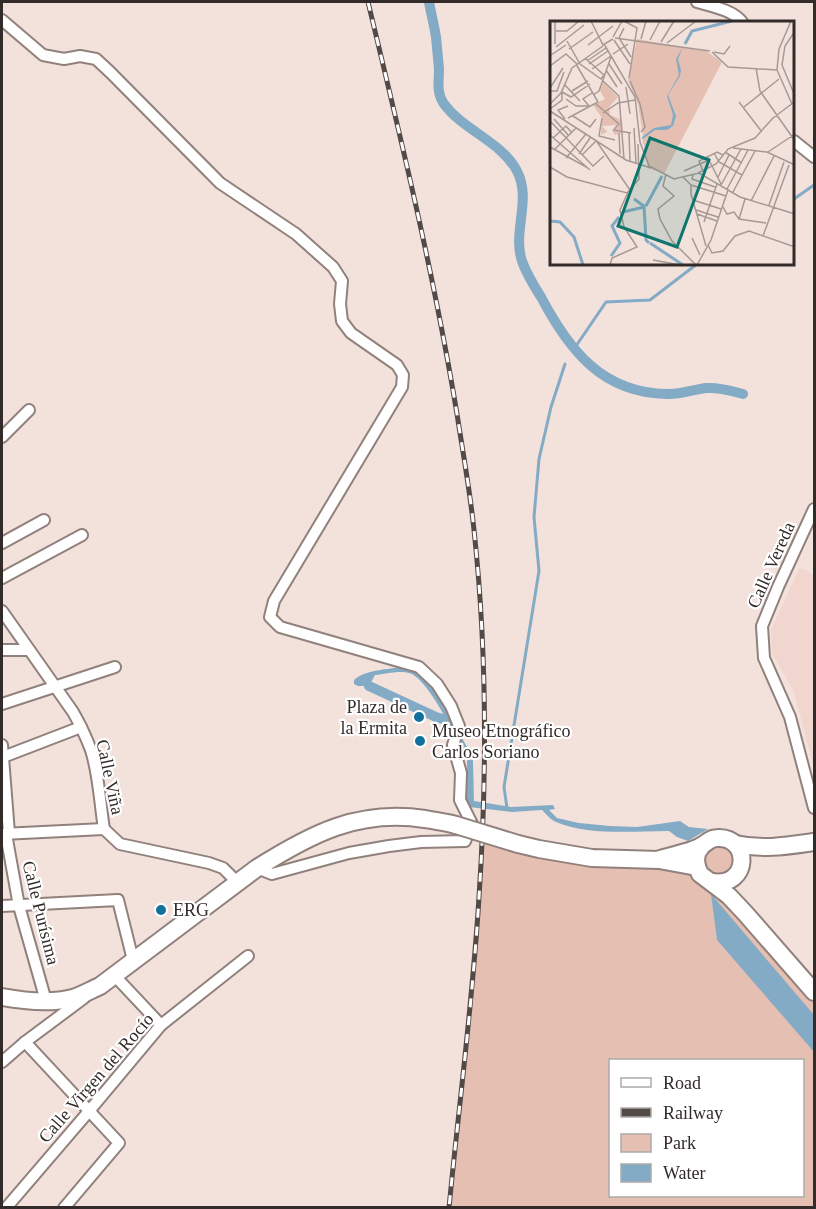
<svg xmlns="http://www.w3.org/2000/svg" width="816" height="1209" font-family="Georgia,serif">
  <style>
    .built { fill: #f0d6ce }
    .green { fill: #e6bfb3; fill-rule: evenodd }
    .water { fill: #84abc5 }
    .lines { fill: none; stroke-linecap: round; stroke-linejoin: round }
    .stream { stroke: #84abc5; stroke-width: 3 }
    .canal { stroke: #84abc5; stroke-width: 10 }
    .minor-casing { stroke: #91817c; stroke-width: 14 }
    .secondary-casing { stroke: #91817c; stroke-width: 20 }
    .minor { stroke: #fff; stroke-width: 10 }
    .secondary { stroke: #fff; stroke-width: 16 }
    .rail-casing { stroke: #534a47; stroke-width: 5 }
    .rail { stroke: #fff; stroke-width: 3; stroke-dasharray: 9; stroke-linecap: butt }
    .secondary-bridge-casing { stroke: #91817c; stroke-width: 20; stroke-linecap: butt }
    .secondary-bridge { stroke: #fff; stroke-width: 16 }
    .poi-dot { fill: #12709e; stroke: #fff; stroke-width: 2 }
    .labels { text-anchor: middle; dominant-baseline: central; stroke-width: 4.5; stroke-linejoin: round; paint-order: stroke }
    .street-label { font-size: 18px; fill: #322b29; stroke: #fff }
    .poi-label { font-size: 18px; fill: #322b29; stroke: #fff; text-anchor: start }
    .inset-river { fill: none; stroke: #84abc5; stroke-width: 3 }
    .inset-road { fill: none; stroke: #a69994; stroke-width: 1.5 }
    .view { fill: #0f766e; fill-opacity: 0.15; stroke: #0f766e; stroke-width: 3 }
    .inset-edge { fill: none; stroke: #322b29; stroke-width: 3 }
  </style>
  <rect width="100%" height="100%" fill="#f3e2dc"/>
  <polygon class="built" points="799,569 805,569 814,576 814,769 794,692 772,653 771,630"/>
  <g class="green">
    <path d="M482,833L696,867L814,995V1207L449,1208L459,1108ZM610,1060H802V1196H610Z"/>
    <polygon points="708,843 733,846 737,871 707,878 699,854"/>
  </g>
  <g class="water">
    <path d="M403,667L416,671L436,692L471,754L473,761L474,801L511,807L553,805L555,809L549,810L557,818L579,823L610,826L637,827L680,821L689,827L708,829L688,841L677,837L669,831C634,831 589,836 556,822C551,820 546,814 542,810L512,812L469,807L467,805V761L465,755C455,736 428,678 409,673C399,670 385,674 375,675L369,686H358L354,684V680C364,670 389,669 403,667Z"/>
    <polygon points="711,894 814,1015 814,1052 717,940"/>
  </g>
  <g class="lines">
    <g class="stream">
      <polyline points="794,199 814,185"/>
      <polyline points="576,346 606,302 650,300 697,264"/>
      <polyline points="507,808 504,787 539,571 534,517 539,459 551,407 565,364"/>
    </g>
    <g class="canal">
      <path d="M429,2C431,13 434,25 436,37C437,48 438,58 439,69C439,82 436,92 444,104C464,131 501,141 517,171C532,200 512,232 522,261C526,273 534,286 541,297C569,350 602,393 667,394C680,395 694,389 707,388C720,387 731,391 743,394"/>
      <polyline points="369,686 436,717 446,720 448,719"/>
    </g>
    <g class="minor-casing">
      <g id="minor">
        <path d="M697,2C711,6 733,10 742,22"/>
        <polyline points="2,20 43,55 64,59 80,56 96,59 110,72 220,183 296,234 333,267 342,281 340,304 342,321 351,333 397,365 403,375 402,387 274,601 270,617 280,627 419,667 437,684 451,706 459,726 453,745 461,773 460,800 472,824 465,841 421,842 389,846 349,853 272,874 257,868"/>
        <polyline points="794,141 814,157"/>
        <polyline points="2,437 29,410"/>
        <polyline points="814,509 778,587 762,626 764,658 790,717 814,808"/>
        <polyline points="2,543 44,520"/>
        <polyline points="2,578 82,535"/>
        <path d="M2,611L73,712C80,724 86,737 91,750C99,775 100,804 104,829L120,844L209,863L223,868L237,882"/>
        <polyline points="2,650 29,650"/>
        <polyline points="2,704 115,667"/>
        <polyline points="2,745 9,833"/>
        <polyline points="3,757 81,727"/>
        <polyline points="2,834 104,829"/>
        <polyline points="6,834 19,906 46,1001"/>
        <polyline points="2,906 118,900 133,960"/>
        <polyline points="114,975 161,1025"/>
        <polyline points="25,1042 119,1143 64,1208"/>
        <polyline points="2,1062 25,1042 84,998"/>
        <polyline points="6,1208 90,1110 161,1025 248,956"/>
      </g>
    </g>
    <g class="secondary-casing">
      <g id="secondary">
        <polyline points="518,844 539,849 592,858 659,860 697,867"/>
        <path d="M735,844C763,850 786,846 814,842"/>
        <polyline points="701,847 697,853 696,860 697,867 700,874 729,896 745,913 814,992"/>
        <path d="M660,859C670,856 694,851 701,846C707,843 710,838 717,838C751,836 750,888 712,882"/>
        <path d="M2,997C24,1001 51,1004 73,998C82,995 91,990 100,986L257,868C311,834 358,809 425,819C435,821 446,822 456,825"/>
      </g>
    </g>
    <use href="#minor" class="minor"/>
    <use href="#secondary" class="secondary"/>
    <g class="rail-casing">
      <path id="rail" d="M368,2C401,139 434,275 457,414C463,453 470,491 474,530C487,650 487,776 479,897C473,1000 459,1104 449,1208"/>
    </g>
    <use href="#rail" class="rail"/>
    <g class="secondary-bridge-casing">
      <polyline id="secondary-bridge" points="456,825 518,844"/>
    </g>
    <use href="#secondary-bridge" class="secondary-bridge"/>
  </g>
  <g class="poi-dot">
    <circle cx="419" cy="717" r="6"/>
    <circle cx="420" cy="741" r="6"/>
    <circle cx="161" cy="910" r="6"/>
  </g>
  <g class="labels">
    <g class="street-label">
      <text transform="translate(771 565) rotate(-66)">Calle Vereda</text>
      <text transform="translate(110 777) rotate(78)">Calle Viña</text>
      <text transform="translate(41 913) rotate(76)">Calle Purísima</text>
      <text transform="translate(96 1078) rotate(-49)">Calle Virgen del Rocío</text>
    </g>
    <g class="poi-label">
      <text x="407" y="707" text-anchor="end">Plaza de<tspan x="407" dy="21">la Ermita</tspan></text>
      <text x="432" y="731">Museo Etnográfico<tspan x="432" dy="21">Carlos Soriano</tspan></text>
      <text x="173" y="910">ERG</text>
    </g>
  </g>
  <g transform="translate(550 21)">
    <rect width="244" height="244" fill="#f3e2dc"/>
    <path d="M87,18L156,30L172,41L114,153L98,147L88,83L78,59ZM53,61L68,76L59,86L60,94L72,99L73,112L65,114L62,110L69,104L52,105L64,118L57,111L51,114L52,97L43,84L55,78L50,70Z" fill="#e6bfb3"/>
    <path d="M133,26L128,38L131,49L130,55L118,74L126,95L123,105L117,109H105L93,118L99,143L92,116L104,107L121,104L123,94L117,75L129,54L126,38Z" fill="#84abc5"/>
    <path class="inset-river" d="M135,23L142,10L182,0M84,178L94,185L96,219L99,222M96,185L112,155M73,191L94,186M0,200L10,201L24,216L33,244M100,222L133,244M61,235L70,222L62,205L69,196"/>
    <path class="inset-road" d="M41,0L53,24L63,18M74,0L87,7L79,57M241,0L229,28L227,49L242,83M74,7L69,17L81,36M6,10H17L29,0M245,10L235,25L232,44L245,75M63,16L72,0M65,17L160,30M91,18L96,0M64,19L80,43M100,19L110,0M17,20L30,43L51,58L54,54M111,21L124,0M117,22L146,0M5,23V0M54,23L85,76L90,121L99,145L124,158L149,152L190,176L245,193M38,24L63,5M6,26L34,4M19,28L43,11M162,31L178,46L227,49M164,31L174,33L180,25M63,33L78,23M1,34L16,24M35,37L54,54M37,40L56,27M39,43L58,30M59,43L72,63M0,45L16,33L27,43M206,47L210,70L245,120M42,48L61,35M56,49L67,66M53,60L69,75L74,138M80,60L90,83L95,106L91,111M14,63L30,80M76,66L80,93M0,67L13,47M0,70H7L14,51M22,70L38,60M12,71L21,76L40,63M43,74L49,70L61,36M16,78L26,85H38M189,81L212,111M45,82L69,103L64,108M0,83L11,72L22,47L53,25M40,86L33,78L42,72M194,86L229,58M0,88L12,79V69M0,90L76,139L101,147M53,92L68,82L85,79M23,95L40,106L46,98M18,97L48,81L26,43M52,97L49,115L65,119M4,98L19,115M15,98L8,89L18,85M1,101L43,145L54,135M84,107L86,142M63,109L81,112M69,112L70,133M79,112L80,141M0,114L40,149M3,117L16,105L22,112M47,121L80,169M0,126L38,147M183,127L217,131L245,144M4,129L26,107M175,131L192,142M218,131L245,113M164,132L169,141L192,154M29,133L40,117M32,134L46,120M157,135L171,163M16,137L36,113M0,146L17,156L77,172L89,158L88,123M134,150L159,139M153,150L149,140L167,131L173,134M148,152L166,143L178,128L205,117L223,97L243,82M116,153L113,165L124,175L108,188L110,198L122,220L146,244M143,154L142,158L165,166M133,156L141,164V173L156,225M168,156L179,134M141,164L176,175M171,164L191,128M177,168L198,129M183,171L205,130M143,179L171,188M201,180L224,135M219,184L234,141M173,186L177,193L184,191L189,198L216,202M146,189L168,196M147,193L167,200M189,198L195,178M154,201L167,163M213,215L239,144M142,217L150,234M158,224L162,232L173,230L185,215L199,210L245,226M103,239L130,244M60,244L62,237L87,226L74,206L70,189L78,171M147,244L161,219L178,169"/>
    <path class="view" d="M100,117L159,139L127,226L68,205Z"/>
    <rect width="244" height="244" class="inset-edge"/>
  </g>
  <rect width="816" height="1209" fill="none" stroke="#322b29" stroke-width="6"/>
  <rect x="609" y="1059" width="195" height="138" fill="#ffffff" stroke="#adaaa9" stroke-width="1.5"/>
  <rect x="621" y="1078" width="30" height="9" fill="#ffffff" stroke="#adaaa9" stroke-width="1.5"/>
  <text x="663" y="1089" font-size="18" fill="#322b29">Road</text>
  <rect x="621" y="1108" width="30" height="9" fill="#534a47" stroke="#adaaa9" stroke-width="1.5"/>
  <text x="663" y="1119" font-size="18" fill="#322b29">Railway</text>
  <rect x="621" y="1134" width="30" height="18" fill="#e6bfb3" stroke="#adaaa9" stroke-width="1.5"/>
  <text x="663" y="1149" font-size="18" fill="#322b29">Park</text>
  <rect x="621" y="1164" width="30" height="18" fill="#84abc5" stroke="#adaaa9" stroke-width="1.5"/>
  <text x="663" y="1179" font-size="18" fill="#322b29">Water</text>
</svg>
